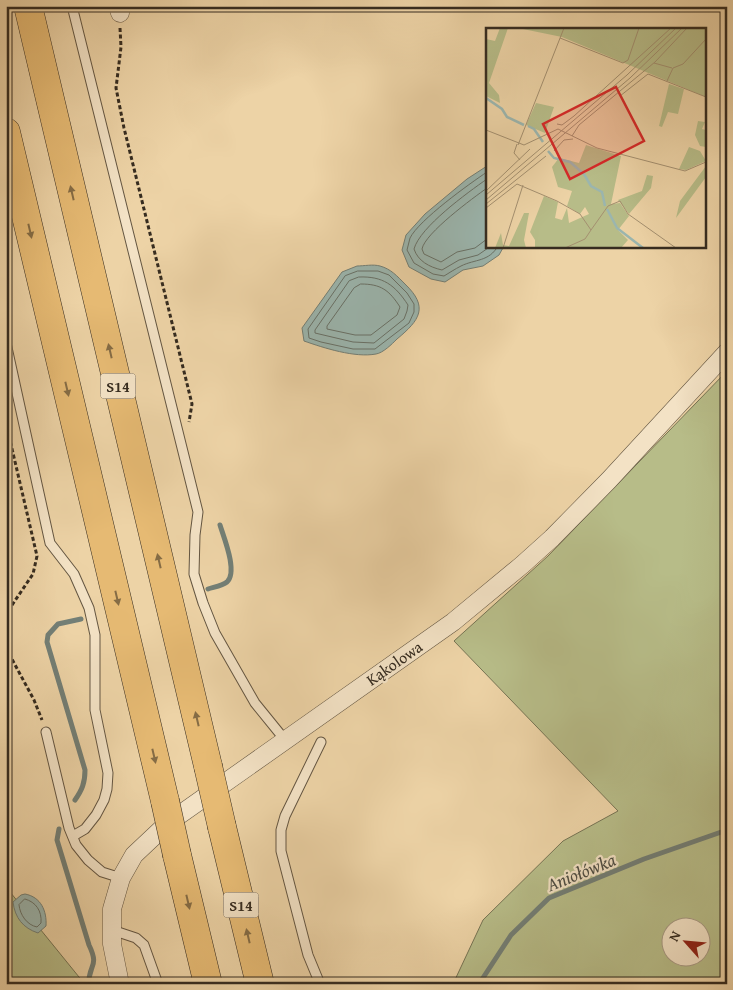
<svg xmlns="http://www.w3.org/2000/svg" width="733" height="990" font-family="'Gentium Book Plus',serif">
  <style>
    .green { fill: #b7bc88; stroke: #767454; fill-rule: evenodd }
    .water { fill: #9bb6af; stroke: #737f76 }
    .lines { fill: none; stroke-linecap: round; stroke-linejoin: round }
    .shore { stroke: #687168; stroke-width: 1 }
    .stream { stroke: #737f76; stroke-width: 5 }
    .lane-casing { stroke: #645642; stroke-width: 11 }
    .street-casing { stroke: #645642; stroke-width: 19 }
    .highway-casing { stroke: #362c20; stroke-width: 29 }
    .path { stroke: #362c20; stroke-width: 3; stroke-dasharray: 4 2.5; stroke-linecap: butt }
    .lane { stroke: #f3e2c5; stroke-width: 9 }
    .street { stroke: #f3e2c5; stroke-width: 18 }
    .highway { stroke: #e6ba73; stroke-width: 28 }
    .highway-bridge-casing { stroke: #362c20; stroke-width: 29; stroke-linecap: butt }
    .highway-bridge { stroke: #e6ba73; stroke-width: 28 }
    .oneway { fill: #856c45 }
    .labels { text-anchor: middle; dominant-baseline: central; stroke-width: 4.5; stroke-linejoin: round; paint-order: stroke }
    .shield { fill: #f3e2c5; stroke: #6f6352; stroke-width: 1 }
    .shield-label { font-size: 15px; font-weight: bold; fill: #362c20 }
    .street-label { font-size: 16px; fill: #362c20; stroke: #f3e2c5 }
    .water-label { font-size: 18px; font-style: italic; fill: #4f4e44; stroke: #f3e2c5 }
    .inset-river { fill: none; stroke: #9bb6af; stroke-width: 2.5 }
    .inset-road { fill: none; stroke: #a49070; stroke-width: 1 }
    .view { fill: #d62828; fill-opacity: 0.15; stroke: #d62828; stroke-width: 2.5 }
    .inset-edge { fill: none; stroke: #362c20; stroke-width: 2.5 }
  </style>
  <rect width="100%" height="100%" fill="#edd3a6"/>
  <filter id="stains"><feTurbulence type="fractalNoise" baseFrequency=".004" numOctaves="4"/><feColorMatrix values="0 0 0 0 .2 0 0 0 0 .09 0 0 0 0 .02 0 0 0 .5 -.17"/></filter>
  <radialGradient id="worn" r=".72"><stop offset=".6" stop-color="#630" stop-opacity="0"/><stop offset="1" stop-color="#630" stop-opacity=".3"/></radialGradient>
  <g class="green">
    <path d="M727,371V984H453L483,920L563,841L618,811L454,641L548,556ZM670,928H700V958H670Z"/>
    <polygon points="6,887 79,977 85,984 6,984"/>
  </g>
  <g class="water">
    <polygon points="487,166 487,246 504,246 499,255 483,266 463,270 445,282 431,279 409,267 402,250 406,235 425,214 467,179"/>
    <path d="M357,266C364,266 373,264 380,266C391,269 397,276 405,284C429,307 420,320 397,339C392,344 383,353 376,354C355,358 324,348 304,341L302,328L342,272Z"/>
    <path d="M25,894C41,897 47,911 46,926L38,933C23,928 15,918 13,902L21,895Z"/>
  </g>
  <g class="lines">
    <g class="shore">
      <path d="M487,172C469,184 419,220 410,238C409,242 408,246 407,250L414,263L433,274L444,276C449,273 455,269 461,266C475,259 489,262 498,246"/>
      <path d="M487,179C467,193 420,227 414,249C418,261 429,267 442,270L459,260L478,255L491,246"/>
      <path d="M487,188C473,198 425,233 422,249L424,254L441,262L457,252L475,248L487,239"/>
      <polygon points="358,271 378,271 389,275 407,293 414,304 414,312 409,323 375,349 353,349 321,342 309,338 308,329 345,276"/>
      <path d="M359,277C383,276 395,285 408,305L407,311L404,319L374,343L353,342L315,333V330L349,281Z"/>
      <path d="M361,284C381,284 389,290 400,307L397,315L371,335H355L327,329V326L354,288Z"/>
      <path d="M25,899C36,902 42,911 41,923L37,927C27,925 20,915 19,905Z"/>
    </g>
    <g class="stream">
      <path d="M208,589C214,587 222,586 227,582C238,572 224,538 220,525"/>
      <path d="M75,800C82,790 85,783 85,770L47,642L48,635L58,624L81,619"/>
      <path d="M59,829L57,840L89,945C100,968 88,964 89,984"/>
      <polyline points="479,984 511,935 549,898 644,859 727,830"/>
    </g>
    <g class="lane-casing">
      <g id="lane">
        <polyline points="72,6 198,512 195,535 194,574 203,603 215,633 255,703 285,740"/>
        <polyline points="6,343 50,543 74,574 89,608 95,635 95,710 108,773 107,789 104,800 96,815 85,829 73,836"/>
        <polyline points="46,732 69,828 76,845 88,860 102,872 121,878"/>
        <polyline points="112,930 136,938 144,945 158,984"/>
        <polyline points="320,984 308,955 281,851 281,830 285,816 321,742"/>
      </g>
    </g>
    <g class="street-casing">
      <g id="street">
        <polyline points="118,6 120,13"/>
        <polyline points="120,984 112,944 112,909 121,878 134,855 168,823 453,622 522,565 552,538 609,480 727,352"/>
      </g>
    </g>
    <g class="highway-casing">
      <g id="highway">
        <polyline points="28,6 208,766"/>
        <polyline points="6,132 165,801"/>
        <polyline points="222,827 260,984"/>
        <polyline points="177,855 208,984"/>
      </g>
    </g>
    <g class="path">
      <polyline points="120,28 121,47 116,88 124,128 192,404 189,422"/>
      <polyline points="6,423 37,556 33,574 10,608 6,617"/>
      <polyline points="6,648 34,700 42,720"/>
    </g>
    <use href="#lane" class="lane"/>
    <use href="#street" class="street"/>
    <use href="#highway" class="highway"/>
    <g class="highway-bridge-casing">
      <g id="highway-bridge">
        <polyline points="208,766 222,827"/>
        <polyline points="165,801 177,855"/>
      </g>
    </g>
    <use href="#highway-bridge" class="highway-bridge"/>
  </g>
  <defs><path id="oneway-solid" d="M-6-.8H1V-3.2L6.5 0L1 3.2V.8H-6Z" transform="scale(1.25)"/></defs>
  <g class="oneway">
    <use href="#oneway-solid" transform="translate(72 193) rotate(-103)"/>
    <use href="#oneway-solid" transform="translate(30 231) rotate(77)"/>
    <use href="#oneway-solid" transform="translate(110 351) rotate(-103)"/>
    <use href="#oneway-solid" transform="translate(67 389) rotate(77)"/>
    <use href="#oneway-solid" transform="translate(159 561) rotate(-103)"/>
    <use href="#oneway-solid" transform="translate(117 598) rotate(77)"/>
    <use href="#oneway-solid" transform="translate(197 719) rotate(-103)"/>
    <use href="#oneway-solid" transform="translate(154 756) rotate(77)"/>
    <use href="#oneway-solid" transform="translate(188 902) rotate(77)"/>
    <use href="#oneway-solid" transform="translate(248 936) rotate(-103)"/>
  </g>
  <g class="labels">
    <g class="shield">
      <rect x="100.5" y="373.5" width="35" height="25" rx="4"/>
      <rect x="223.5" y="892.5" width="35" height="25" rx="4"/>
    </g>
    <g class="shield-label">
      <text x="118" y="386">S14</text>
      <text x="241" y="905">S14</text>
    </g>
    <g class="street-label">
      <text transform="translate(394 663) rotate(-35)">Kąkolowa</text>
    </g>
    <g class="water-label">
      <text transform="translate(581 872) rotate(-22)">Aniołówka</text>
    </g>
  </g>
  <g transform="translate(486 28)">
    <rect width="220" height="220" fill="#edd3a6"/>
    <path d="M14,0H22L3,55L13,67L14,75L0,68V11L9,13ZM32,0H220V69L76,9ZM183,56L198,61L192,86L182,84L176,99L173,98ZM50,75L68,79L59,105L40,97ZM212,93L219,94L216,101L220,102V119L214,118L209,107ZM100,117L135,128L125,176L134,175L143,188L132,202L142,212L135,220H49V212L44,204L58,168L72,174L69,190L76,192L81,180L83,195L103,186L99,179L94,186L81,178L86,163L72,159L66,139L73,130L93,135ZM203,119L214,123L220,133L200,142L193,141ZM220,138V149L190,190L194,173ZM161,147L167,148L165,160L143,186L132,172L156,163ZM38,185H43L38,212L40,220H9L15,205L17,217L23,218Z" fill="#b7bc88"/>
    <path class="inset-river" d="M0,70L16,81L21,89L38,97M42,98L48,101L57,114M62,123L68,130L84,134L98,146L105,158L116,164L119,178M121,181L131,200L157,220"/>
    <path class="inset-road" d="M74,10L137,35L142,32L153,0M168,35L186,40M162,46L220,69M181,53L187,40L197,36L220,11M134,68L162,46M71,96L76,97L88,88L185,0M0,102L38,117L72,101L111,120L199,143L220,134M86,108L93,97L169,34L201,0M31,116L28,125L34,132M32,117L78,0M68,123L78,112L87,111M0,163L44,121M0,167L141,47L190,0M0,172L144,50L196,0M0,176L60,128M0,180L31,156L71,173L94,186L105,202L99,211L79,220M105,202L122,178L134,173L142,186L190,220M17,220L37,157"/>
    <path class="view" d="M130,59L158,113L84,151L57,96Z"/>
    <rect width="220" height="220" class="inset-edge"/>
  </g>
  <rect width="733" height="990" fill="none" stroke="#edd3a6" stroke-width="25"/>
  <rect x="8" y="8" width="718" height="975" fill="none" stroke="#362c20" stroke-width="2.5"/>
  <rect x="12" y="12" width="708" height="965" fill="none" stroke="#362c20"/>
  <g transform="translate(686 942) rotate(297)"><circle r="24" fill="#f3e2c5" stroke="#a79983"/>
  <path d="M0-4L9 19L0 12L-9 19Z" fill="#8f2418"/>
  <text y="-8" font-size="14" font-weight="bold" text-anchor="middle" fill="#362c20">N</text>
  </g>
  <rect width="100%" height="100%" filter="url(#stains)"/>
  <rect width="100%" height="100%" fill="url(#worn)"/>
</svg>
